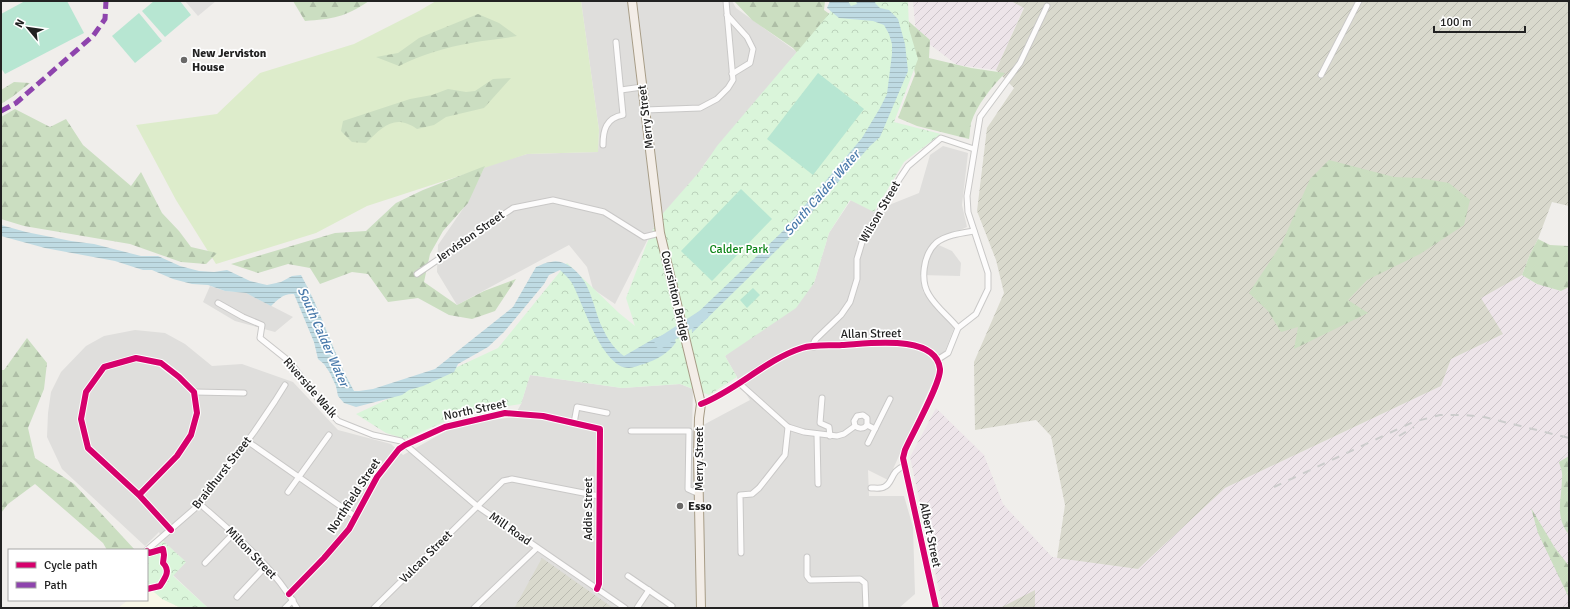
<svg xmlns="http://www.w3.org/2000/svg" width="1570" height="609" font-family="Signika,sans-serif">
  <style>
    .residential { fill: #dfdedc }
    .industrial { fill: url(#industrial-furrows) }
    .education { fill: #f8f7e8 }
    .construction { fill: url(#construction-furrows) }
    .grass { fill: #ddeccb }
    .forest { fill: url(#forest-firs) }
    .park { fill: url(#park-crowns) }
    .pitch { fill: #b7e6d2 }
    .parking { fill: #e0dfde }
    .water { fill: url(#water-rules) }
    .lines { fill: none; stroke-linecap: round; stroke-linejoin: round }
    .river { stroke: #bfdbe3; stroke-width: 11 }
    .minor-casing { stroke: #c9c8c7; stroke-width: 7 }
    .primary-casing { stroke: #a79c86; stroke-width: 10 }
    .minor { stroke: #fdfcfc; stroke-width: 5 }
    .primary { stroke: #f3ede7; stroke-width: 8 }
    .rail { stroke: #ccc; stroke-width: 2; stroke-dasharray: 8 8; stroke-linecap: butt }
    .quiet { stroke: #8e44ad; stroke-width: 5; stroke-dasharray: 10 5; stroke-linecap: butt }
    .cycleway-casing { stroke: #fff; stroke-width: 8 }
    .cycleway { stroke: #d6006c; stroke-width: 6 }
    .poi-dot { fill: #6a6968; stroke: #fff; stroke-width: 1.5 }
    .labels { text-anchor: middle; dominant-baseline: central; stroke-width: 3.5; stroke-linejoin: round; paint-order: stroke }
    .poi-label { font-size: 12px; font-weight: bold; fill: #222; stroke: #fff; text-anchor: start }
    .street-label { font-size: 12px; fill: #222; stroke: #fff }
    .park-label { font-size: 12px; fill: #0c8416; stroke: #fff }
    .water-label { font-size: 13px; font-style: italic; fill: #4a7aab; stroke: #fff }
  </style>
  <defs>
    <pattern id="industrial-furrows" width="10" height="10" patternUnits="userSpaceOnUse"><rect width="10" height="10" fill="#ede4e9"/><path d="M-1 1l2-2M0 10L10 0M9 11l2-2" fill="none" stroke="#cbc3c8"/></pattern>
    <pattern id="construction-furrows" width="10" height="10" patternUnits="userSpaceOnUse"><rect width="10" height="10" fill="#d9d9cd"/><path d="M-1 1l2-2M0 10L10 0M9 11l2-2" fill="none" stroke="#babab0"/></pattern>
    <pattern id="forest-firs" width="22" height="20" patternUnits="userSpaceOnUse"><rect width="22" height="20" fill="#cbdec1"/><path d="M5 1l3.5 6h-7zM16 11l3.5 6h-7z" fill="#aebea6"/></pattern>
    <pattern id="park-crowns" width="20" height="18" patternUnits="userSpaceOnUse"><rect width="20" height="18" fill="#daf5da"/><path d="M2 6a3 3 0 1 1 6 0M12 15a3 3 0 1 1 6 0" fill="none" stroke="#bbd2bb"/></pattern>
    <pattern id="water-rules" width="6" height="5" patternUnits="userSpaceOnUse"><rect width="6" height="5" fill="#bfdbe3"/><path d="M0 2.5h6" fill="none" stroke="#a4bcc2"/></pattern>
  </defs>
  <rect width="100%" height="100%" fill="#f0eeeb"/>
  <g class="residential">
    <polygon points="581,1 732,1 736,8 797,52 705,163 683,199 658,219 615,304 593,289 587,267 569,245 457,305 437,272 438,245 467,203 485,166 527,154 598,152 599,130"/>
    <polygon points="943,146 968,153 962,205 967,227 932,242 952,251 961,263 960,276 920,275 923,292 954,328 934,379 888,480 868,470 869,496 904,496 913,527 915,594 899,608 208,608 173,575 186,562 163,541 159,532 145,546 62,469 47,437 48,413 51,392 61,372 86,346 104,336 135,330 165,333 185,344 212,366 242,364 293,382 338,430 391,444 403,455 457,425 514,417 521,404 530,375 622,388 680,384 693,389 692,431 750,400 739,383 737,377 725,356 814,283 829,233 851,200 874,211 919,193 930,155"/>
    <polygon points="210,286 225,291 246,293 293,317 275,332 235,321 203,302"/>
  </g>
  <g class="industrial">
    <polygon points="913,1 1011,1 1024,7 996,70 957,65 916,34"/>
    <polygon points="1522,275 1537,284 1561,291 1569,287 1569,608 943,608 910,457 936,408 984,455 1003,504 1052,557 1138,569 1225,488 1441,386 1451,359 1502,334 1480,298"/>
  </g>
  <polygon class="education" points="147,592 167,592 185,608 118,608 128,600 147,600"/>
  <g class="construction">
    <polygon points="1011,1 1569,1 1569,206 1552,202 1538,239 1530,254 1522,275 1481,298 1503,334 1451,359 1441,386 1225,488 1138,569 1057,558 1065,505 1051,436 1036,420 975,430 974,362 1004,293 996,260 977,211 987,128 1014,88 996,70 1024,8"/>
    <polygon points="542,558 613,608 516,608 515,607"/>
    <polygon points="1035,590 1035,608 1000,608"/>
  </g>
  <polygon class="grass" points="436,1 581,1 599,130 598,152 527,154 367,206 316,233 216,264 176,200 136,125 217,114 260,73 354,44 419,11"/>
  <g class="forest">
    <path d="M293,1H369C346,17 332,19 305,21Z"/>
    <polygon points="734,1 825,1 824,10 845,25 806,63 793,48 752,20"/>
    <path d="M478,14L499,23L517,36C502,39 486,40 471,43C446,47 421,55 399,66L376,57L398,53L419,38Z"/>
    <path d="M906,19L930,40L929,58L971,68L1005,73C992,87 977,104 971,123C970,128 970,134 969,139L917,126L898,118L915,74Z"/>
    <path d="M511,78L484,108L446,117L434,125L417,129C395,113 382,127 366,143L352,142L341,131L343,121L410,99L432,95L448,89L466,92L475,91L493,79Z"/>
    <polygon points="14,82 30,83 12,97 1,104 1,90"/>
    <polygon points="15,109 50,127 66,119 83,145 131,186 141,172 162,213 179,231 191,247 217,253 206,264 181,262 130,244 24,226 1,219 1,117"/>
    <polygon points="1329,160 1394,177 1419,178 1449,183 1470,200 1464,225 1420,254 1367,280 1348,300 1368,313 1294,349 1298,327 1281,332 1268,311 1249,293 1282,243 1310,179"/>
    <polygon points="485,166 468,203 443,231 430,254 424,282 457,305 484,291 516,279 495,311 472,319 449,315 418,298 388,302 368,274 352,272 320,284 310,268 288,264 258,273 231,264 335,233 366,231 396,203 423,190"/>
    <polygon points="1538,239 1550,245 1569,246 1569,287 1561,291 1537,284 1522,275 1530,254"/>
    <polygon points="27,338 47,363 44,389 28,428 35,458 74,484 135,550 107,550 103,543 35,484 8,504 1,513 1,370 4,370"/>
    <path d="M1569,456V535C1554,515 1562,500 1562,477C1563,472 1560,467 1559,462Z"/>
    <polygon points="1531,508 1555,548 1569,566 1569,598 1538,533"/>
  </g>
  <g class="park">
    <polygon points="835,1 908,1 909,29 918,59 894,122 941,134 904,162 874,212 850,200 829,233 814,283 796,308 725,356 737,377 709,395 680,384 622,388 530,375 521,404 464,413 405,439 386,433 356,414 498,348 567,263 619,313 635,326 626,298 647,243 658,219 700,171 717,146 829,14"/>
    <polygon points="163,541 186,562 173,576 208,608 181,608 162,599 147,586 147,557"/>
  </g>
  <g class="pitch">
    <polygon points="25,1 67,1 84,33 5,74 1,68 1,14"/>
    <polygon points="154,1 180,1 191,15 165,37 142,11"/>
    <polygon points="139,13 162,41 135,63 112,36"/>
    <polygon points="818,73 864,109 813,175 767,139"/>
    <polygon points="741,189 772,219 712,281 681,251"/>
    <polygon points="753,288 760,295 747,308 740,300"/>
  </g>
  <polygon class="parking" points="185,1 216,1 198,16"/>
  <g class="water">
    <polygon points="830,1 848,1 851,6 857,4 856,1 876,1 875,3 880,8 889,10 898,19 905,44 908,71 880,137 870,146 787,240 692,333 691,319 783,231 862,138 880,108 887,94 892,54 892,44 889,34 884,25 873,21 839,18 827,8"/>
    <path d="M1,225L26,232L71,241L94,244L141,256H158L180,266L199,271L214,272L227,270L250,281L267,285L281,282L292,276L301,275C322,312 333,354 354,391H359L373,389L435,369L513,307L536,267C541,265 546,262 551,262C558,260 565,263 571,267C592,283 592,305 602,327C607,338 614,349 624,356L655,338L671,332L676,342C669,353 656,360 644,364C639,365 633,368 629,368C602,368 583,303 572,283C569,278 564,274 560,270L549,275L544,284L504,332L488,347L458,364L454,372L423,386L409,390L402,395L356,407L344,403L338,396L336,386L330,373L324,364L318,359L314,342L294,294C284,293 278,299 271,306L246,293L225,291L208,285L192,284L173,279L152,270H143L115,261L45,248L1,236Z"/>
  </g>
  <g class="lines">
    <polyline class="river" points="660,343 703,315"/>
    <g class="minor-casing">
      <g id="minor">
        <polyline points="727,15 747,37 753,49 750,63 732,74"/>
        <polyline points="1321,75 1359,1"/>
        <polyline points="621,90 642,87"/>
        <polyline points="645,110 700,108 717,99 728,88 733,80 726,1"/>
        <path d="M603,145C603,130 606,118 623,115L616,42"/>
        <polyline points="417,274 513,208 553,200 604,212 644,237 660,233"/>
        <polyline points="218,303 243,317 262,325 260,338 290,362 318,399 338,421 373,435 401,441 477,506 625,608"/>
        <path d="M958,328C949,317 936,307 929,295C920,281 923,255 936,243C946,235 962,233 974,231"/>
        <polyline points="814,347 814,342 816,339 841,315 850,302 857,279 857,259 863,239 900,178 908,166 941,138 974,149"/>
        <polyline points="937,360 948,353 958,328 976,314 988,289 988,273 968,212 967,196 980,117 1020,63 1047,6"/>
        <path d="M739,383L788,427L804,432L837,436L844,434L855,426L854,421L857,416L863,415L867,418V425C864,429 859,429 855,426"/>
        <polyline points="194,392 244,393"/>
        <polyline points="822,398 820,423 829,427 830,436"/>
        <path d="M701,404C737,390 765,360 802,348C814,344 830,346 842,345C866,344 936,333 940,369C941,383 912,434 905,450L903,458L936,608"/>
        <polyline points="574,423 577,407 607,413"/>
        <polyline points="867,425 875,429 868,443"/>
        <polyline points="875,429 890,399"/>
        <polyline points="631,431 689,431 688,489 699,494"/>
        <polyline points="817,434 818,484"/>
        <polyline points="247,441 356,517"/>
        <path d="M871,488C875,488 881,489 884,487C893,484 890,471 904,466"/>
        <polyline points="288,492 329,435"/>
        <polyline points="139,495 177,456 191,435 197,413 194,392 179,377 161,363 136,358 104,367 86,392 81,419 88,448 139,495 171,530"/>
        <path d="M200,504C235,535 274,567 297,608"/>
        <polyline points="147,550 200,504 254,432 275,401 285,385"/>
        <polyline points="741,553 740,495 752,494 759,488 785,455 788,427"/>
        <polyline points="807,557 807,576 810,580 860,579 865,583 866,608"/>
        <polyline points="205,563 233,534"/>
        <polyline points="628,576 672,606"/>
        <polyline points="289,594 324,558 349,529 377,477 399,449 405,445 445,427 505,413 543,416 600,429 599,584 597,589"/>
        <polyline points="237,597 266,566"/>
        <polyline points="285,608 293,600"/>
        <polyline points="374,608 503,481 512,479 599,496"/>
        <polyline points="474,608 537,548"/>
        <polyline points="637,608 649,590"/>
      </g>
    </g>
    <g class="primary-casing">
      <polyline id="primary" points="632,1 660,233 701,404 699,418 698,455 701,608"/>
    </g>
    <use href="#minor" class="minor"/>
    <use href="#primary" class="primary"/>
    <g class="rail">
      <polyline points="1399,436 1414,427"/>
      <polyline points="1274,487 1413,422 1440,415 1464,415 1484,417 1569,438"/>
    </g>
    <polyline class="quiet" points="1,111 16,103 93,36 105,19 106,1"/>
    <g class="cycleway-casing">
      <g id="cycleway">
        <path d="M701,404C737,390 765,360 802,348C814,344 830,346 842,345C866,344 936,333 940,369C941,383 912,434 905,450L903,458L936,608"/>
        <polyline points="139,495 177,456 191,435 197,413 194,392 179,377 161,363 136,358 104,367 86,392 81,419 88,448 139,495 171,530"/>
        <path d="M147,551L149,553L163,549L164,555L163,563C171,571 165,578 160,586L147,589"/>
        <polyline points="289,594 324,558 349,529 377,477 399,449 405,445 445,427 505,413 543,416 600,429 599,584 597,589"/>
      </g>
    </g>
    <use href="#cycleway" class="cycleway"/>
  </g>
  <g class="poi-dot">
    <circle cx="184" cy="60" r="4"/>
    <circle cx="680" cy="506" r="4"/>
  </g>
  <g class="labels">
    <g class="poi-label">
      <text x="192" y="53">New Jerviston<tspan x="192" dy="14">House</tspan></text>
      <text x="688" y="506">Esso</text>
    </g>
    <g class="street-label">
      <text transform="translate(646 117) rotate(-97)">Merry Street</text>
      <text transform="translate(880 212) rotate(-60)">Wilson Street</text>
      <text transform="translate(470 237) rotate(-35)">Jerviston Street</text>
      <text transform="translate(675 296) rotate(77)">Coursinton Bridge</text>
      <text transform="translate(871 334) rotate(-1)">Allan Street</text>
      <text transform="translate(310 388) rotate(49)">Riverside Walk</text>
      <text transform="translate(475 410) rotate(-12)">North Street</text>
      <text transform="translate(699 459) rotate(-90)">Merry Street</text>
      <text transform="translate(222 473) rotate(-52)">Braidhurst Street</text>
      <text transform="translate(354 496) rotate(-57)">Northfield Street</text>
      <text transform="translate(588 509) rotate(-90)">Addie Street</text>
      <text transform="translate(510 529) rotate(35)">Mill Road</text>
      <text transform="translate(930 535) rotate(78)">Albert Street</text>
      <text transform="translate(251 553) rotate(46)">Milton Street</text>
      <text transform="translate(426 557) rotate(-45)">Vulcan Street</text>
    </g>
    <g class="park-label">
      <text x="739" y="249">Calder Park</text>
    </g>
    <g class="water-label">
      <text transform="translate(822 193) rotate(-49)">South Calder Water</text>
      <text transform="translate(323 337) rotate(66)">South Calder Water</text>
    </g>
  </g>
  <rect width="1570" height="609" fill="none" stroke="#222222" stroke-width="4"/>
  <rect x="8" y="549" width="140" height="52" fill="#ffffff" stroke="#a7a7a7"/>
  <rect x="16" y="562" width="20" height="6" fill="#d6006c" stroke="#a7a7a7"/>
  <text x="44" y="569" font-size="12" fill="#222222">Cycle path</text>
  <rect x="16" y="582" width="20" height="6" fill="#8e44ad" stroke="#a7a7a7"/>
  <text x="44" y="589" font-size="12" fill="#222222">Path</text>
  <g transform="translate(28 28) rotate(299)" stroke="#ffffff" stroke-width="3" paint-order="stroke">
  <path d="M0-3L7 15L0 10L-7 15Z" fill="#222222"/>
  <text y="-6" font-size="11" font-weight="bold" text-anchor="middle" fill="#222222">N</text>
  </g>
  <path d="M1434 26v6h91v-6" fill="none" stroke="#222222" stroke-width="2"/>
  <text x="1440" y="26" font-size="12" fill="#222222" stroke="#ffffff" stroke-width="3" paint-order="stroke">100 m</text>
</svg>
